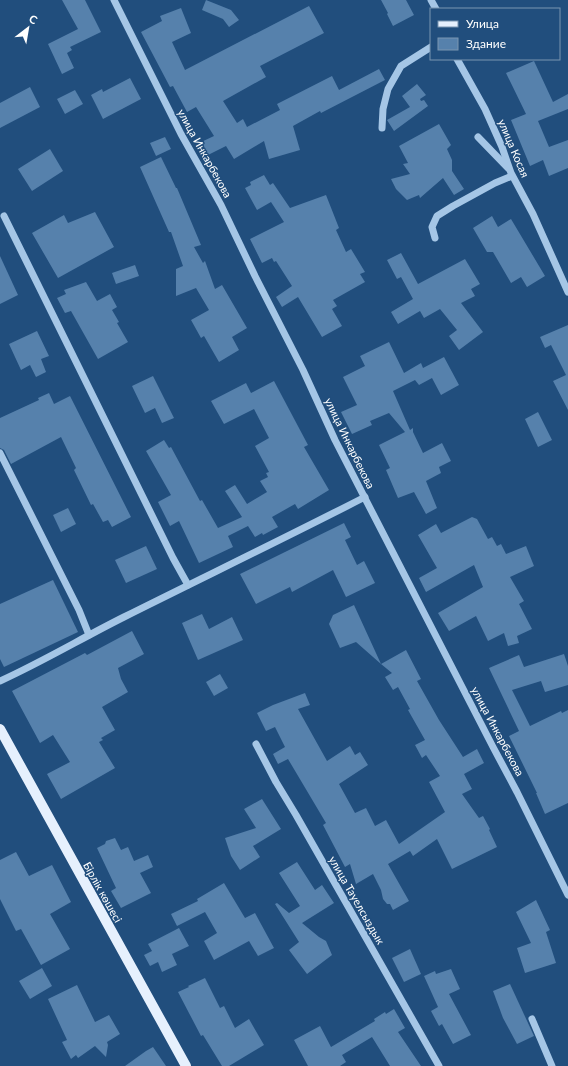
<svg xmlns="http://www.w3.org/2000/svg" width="568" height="1066" font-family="Lato,sans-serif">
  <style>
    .building { fill: #5681ac }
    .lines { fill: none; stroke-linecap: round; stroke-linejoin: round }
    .minor { stroke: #a5c6e6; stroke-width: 7 }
    .major { stroke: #e6f0fd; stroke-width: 10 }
    .labels { text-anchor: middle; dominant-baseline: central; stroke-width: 3; stroke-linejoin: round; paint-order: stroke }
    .street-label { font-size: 11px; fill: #fff; stroke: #214e7d }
  </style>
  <rect width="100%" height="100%" fill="#214e7d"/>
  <g class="building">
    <polygon points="62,0 85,0 101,32 70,47 72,50 67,53 74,68 62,74 48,44 78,29"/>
    <polygon points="206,0 231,10 239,20 229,27 223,19 202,10"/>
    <polygon points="381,0 406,0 414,15 393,26 387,14 388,13"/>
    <polygon points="309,6 324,33 260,66 266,77 223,101 237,123 243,119 247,127 280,110 277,104 332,76 339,90 379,69 385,80 321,113 320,111 293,126 300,150 269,159 264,141 234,159 226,146 206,156 199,143 214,136 196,107 187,112 173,86 170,87 141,32 162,21 160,16 181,8 191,33 172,42 185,70"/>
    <polygon points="534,61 553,102 568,94 568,109 538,121 549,147 568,140 568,168 549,176 543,160 530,166 511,120 526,114 506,73"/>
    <polygon points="130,78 141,99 103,119 91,95 102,89 103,92"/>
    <polygon points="417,84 426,95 420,99 421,101 424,100 428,106 394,131 387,120 410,107 402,96"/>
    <polygon points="30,87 40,107 0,128 0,103"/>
    <polygon points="75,90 83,104 65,114 57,99"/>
    <polygon points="439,124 451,145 447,149 452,160 452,171 464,189 454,195 443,178 420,198 419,195 407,200 396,189 391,179 410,174 403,164 408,163 399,146"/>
    <polygon points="165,137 171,149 156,156 150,143"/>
    <polygon points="50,149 63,171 32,191 18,169"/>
    <polygon points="161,157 176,188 177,188 201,245 194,247 203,263 205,261 215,289 222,285 247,328 232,337 239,350 219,362 204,336 201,338 191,320 209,310 196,288 176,296 176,269 183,266 171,232 169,232 140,167"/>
    <polygon points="264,175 270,185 273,183 290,208 326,195 339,228 336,230 346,252 351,249 365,272 360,274 365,282 333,300 337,306 332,309 342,326 322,337 298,297 282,307 276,297 292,286 276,261 274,262 272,258 262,263 250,239 284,222 271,202 257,210 245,188 251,185 250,182"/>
    <polygon points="95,212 114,247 58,278 32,233 64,215 68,223"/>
    <polygon points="492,216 498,227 511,219 545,276 527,287 521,277 511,283 493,252 487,252 473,228"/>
    <polygon points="401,253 418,284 465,259 480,284 471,289 475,296 461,303 483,332 459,350 449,336 457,330 440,309 424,318 420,311 398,324 391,312 413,299 401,277 397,279 387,260"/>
    <polygon points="0,256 18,295 0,304"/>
    <polygon points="135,265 139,276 116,284 112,273"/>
    <polygon points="86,282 97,301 110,294 117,307 112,310 119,322 117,323 128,342 98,359 71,311 65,313 57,298 66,294 64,290"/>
    <polygon points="568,325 568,410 553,381 566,375 551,345 545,348 540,337"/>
    <polygon points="37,331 49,356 41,359 46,372 36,377 30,365 21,370 9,344"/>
    <polygon points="389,342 404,373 421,363 423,368 444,357 459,385 441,395 432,378 419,385 415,380 393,391 410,430 413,428 413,432 423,453 442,443 451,461 439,467 441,473 426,481 437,508 426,514 414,492 398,498 386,470 390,468 379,445 405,432 389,413 370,421 372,425 352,434 341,412 357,405 343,377 365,366 360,356"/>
    <polygon points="153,376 174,418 162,423 155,408 145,413 132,386"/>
    <polygon points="274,381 308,445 304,447 329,490 298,509 295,504 272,517 278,527 263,535 262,533 255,537 248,526 228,536 233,547 199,563 179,521 170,526 158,502 171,495 146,451 164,440 169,448 171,447 200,501 202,500 218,528 242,517 225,491 235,485 247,504 267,492 260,481 268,477 266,473 269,472 255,446 269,438 254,409 224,424 211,401 246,383 251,393"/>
    <polygon points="49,393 54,404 70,396 131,517 112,527 108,520 103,522 93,504 91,505 74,470 76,468 61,437 11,464 4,450 0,448 0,418 39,400 38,398"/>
    <polygon points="538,412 552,440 538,447 525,419"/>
    <polygon points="68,508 76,524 61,532 53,515"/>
    <polygon points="472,517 477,519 488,539 492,537 497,546 501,544 506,554 526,546 534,566 510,577 524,601 519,604 532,629 517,636 519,643 508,646 504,633 488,641 476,616 449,631 438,613 483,587 474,565 426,592 419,578 437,568 418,535 436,524 441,533"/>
    <polygon points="344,523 351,537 345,540 357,565 364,561 375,583 346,597 333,570 292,592 290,587 256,604 240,574"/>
    <polygon points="146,546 157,569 126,583 115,560"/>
    <polygon points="53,580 78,632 4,667 0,659 0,604"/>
    <polygon points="354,605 381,664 356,642 340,648 329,624 333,615"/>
    <polygon points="202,614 209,629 232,617 243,640 198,660 182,623"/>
    <polygon points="132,631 144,654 118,668 121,679 128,692 102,707 115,730 101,738 103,740 99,742 115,768 61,799 47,774 70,762 53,735 40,743 12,691 85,653 87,655"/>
    <polygon points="406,650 421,679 417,681 439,720 463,757 477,749 484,763 464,774 472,789 462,794 479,818 483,816 490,829 489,830 497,847 452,869 437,839 413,856 410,851 388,864 409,901 393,910 390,904 387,904 383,899 381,890 373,874 356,884 350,864 345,867 323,825 326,823 288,759 278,764 273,754 285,747 275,727 266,731 257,713 273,705 305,693 310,705 298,709 327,761 350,746 355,755 360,752 368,765 339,784 355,813 366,808 375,826 386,820 399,844 445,812 429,782 440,776 426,755 422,758 415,745 425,740 408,710 410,709 398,687 393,690 385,677 392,673 381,664"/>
    <polygon points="564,654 568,666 568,685 545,692 541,681 512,690 530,726 561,711 562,713 568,710 568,803 545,814 536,793 537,793 509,736 519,731 489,668 519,655 524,667"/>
    <polygon points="220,674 228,688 214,696 206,682"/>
    <polygon points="262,799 281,829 253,846 260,857 240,870 231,856 225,838 256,828 244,809"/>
    <polygon points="115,838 121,850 128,847 134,861 148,855 153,867 140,873 151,893 121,908 111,891 116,888 97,848 105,844 106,841"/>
    <polygon points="16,852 29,876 52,865 71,902 50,914 70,949 41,965 21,929 16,931 0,899 0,860"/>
    <polygon points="297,862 315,890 322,885 334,903 302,923 319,937 326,941 332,955 307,974 289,950 299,942 275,904 277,903 289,913 300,906 279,873"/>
    <polygon points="224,883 245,918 255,913 274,948 258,956 249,941 214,960 204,941 217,933 205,912 177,926 171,914 198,901 197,899"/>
    <polygon points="536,900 550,930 546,932 556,963 525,973 517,948 531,943 516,912"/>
    <polygon points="179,928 189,946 172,954 177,965 162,972 158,962 150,966 144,955 152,951 148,944"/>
    <polygon points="410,949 421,974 404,982 392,958"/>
    <polygon points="42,968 52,986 30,999 19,981"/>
    <polygon points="451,969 460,989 449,994 471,1035 453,1044 442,1024 439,1026 431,1011 438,1007 424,976 435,971 436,974"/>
    <polygon points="205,978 220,1008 224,1006 235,1028 249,1019 264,1045 229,1066 222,1066 203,1035 201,1036 178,992 189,987 188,986"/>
    <polygon points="510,984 534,1036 517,1044 503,1018 493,991"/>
    <polygon points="77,985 95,1022 109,1015 120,1034 107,1042 108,1045 106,1057 95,1046 78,1058 76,1055 71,1059 62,1042 67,1040 48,999"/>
    <polygon points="394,1009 405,1028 398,1032 421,1066 390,1066 372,1037 342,1055 346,1062 340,1066 308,1066 294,1040 320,1026 331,1047 375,1021 374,1019 385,1012 386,1014"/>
    <polygon points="153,1047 166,1066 125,1066 146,1051"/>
  </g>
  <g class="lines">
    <g class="minor">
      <polyline points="114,0 181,134 221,205 255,276 303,370 335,440 493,747 517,792 568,895"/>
      <polyline points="431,0 436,9"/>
      <polyline points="457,59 485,109 502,147 511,173 533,214 568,292"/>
      <polyline points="382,128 383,109 388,89 401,66 431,47"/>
      <polyline points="478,137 508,168"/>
      <polyline points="4,216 173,558 188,585"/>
      <polyline points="435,238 432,227 437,216 453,206 495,183 512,176"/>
      <polyline points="0,453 79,610 89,635"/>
      <path d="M0,681C42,662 82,638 124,617C204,577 285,538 365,497"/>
      <polyline points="256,744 276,782 296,815 439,1066"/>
      <polyline points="532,1019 552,1066"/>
    </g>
    <polyline class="major" points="0,729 186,1066"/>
  </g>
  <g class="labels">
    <g class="street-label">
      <text transform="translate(514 148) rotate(67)">улица Косая</text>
      <text transform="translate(205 153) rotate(61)">улица Инкарбекова</text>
      <text transform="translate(350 443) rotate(64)">улица Инкарбекова</text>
      <text transform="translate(498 731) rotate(62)">улица Инкарбекова</text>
      <text transform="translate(103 892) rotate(61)">Бірлік көшесі</text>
      <text transform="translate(357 900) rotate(60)">улица Тауелсыздык</text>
    </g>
  </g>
  <rect x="430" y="8" width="130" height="52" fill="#214e7d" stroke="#7a95b1"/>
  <rect x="438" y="21" width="20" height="6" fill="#e6f0fd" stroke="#7a95b1"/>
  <text x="466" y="28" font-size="12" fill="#ffffff">Улица</text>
  <rect x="438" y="38" width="20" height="12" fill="#5681ac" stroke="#7a95b1"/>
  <text x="466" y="48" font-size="12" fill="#ffffff">Здание</text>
  <g transform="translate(28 28) rotate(31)" stroke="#214e7d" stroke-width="3" paint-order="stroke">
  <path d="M0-3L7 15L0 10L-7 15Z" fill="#ffffff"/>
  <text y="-6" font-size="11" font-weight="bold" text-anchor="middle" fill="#ffffff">С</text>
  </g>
</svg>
